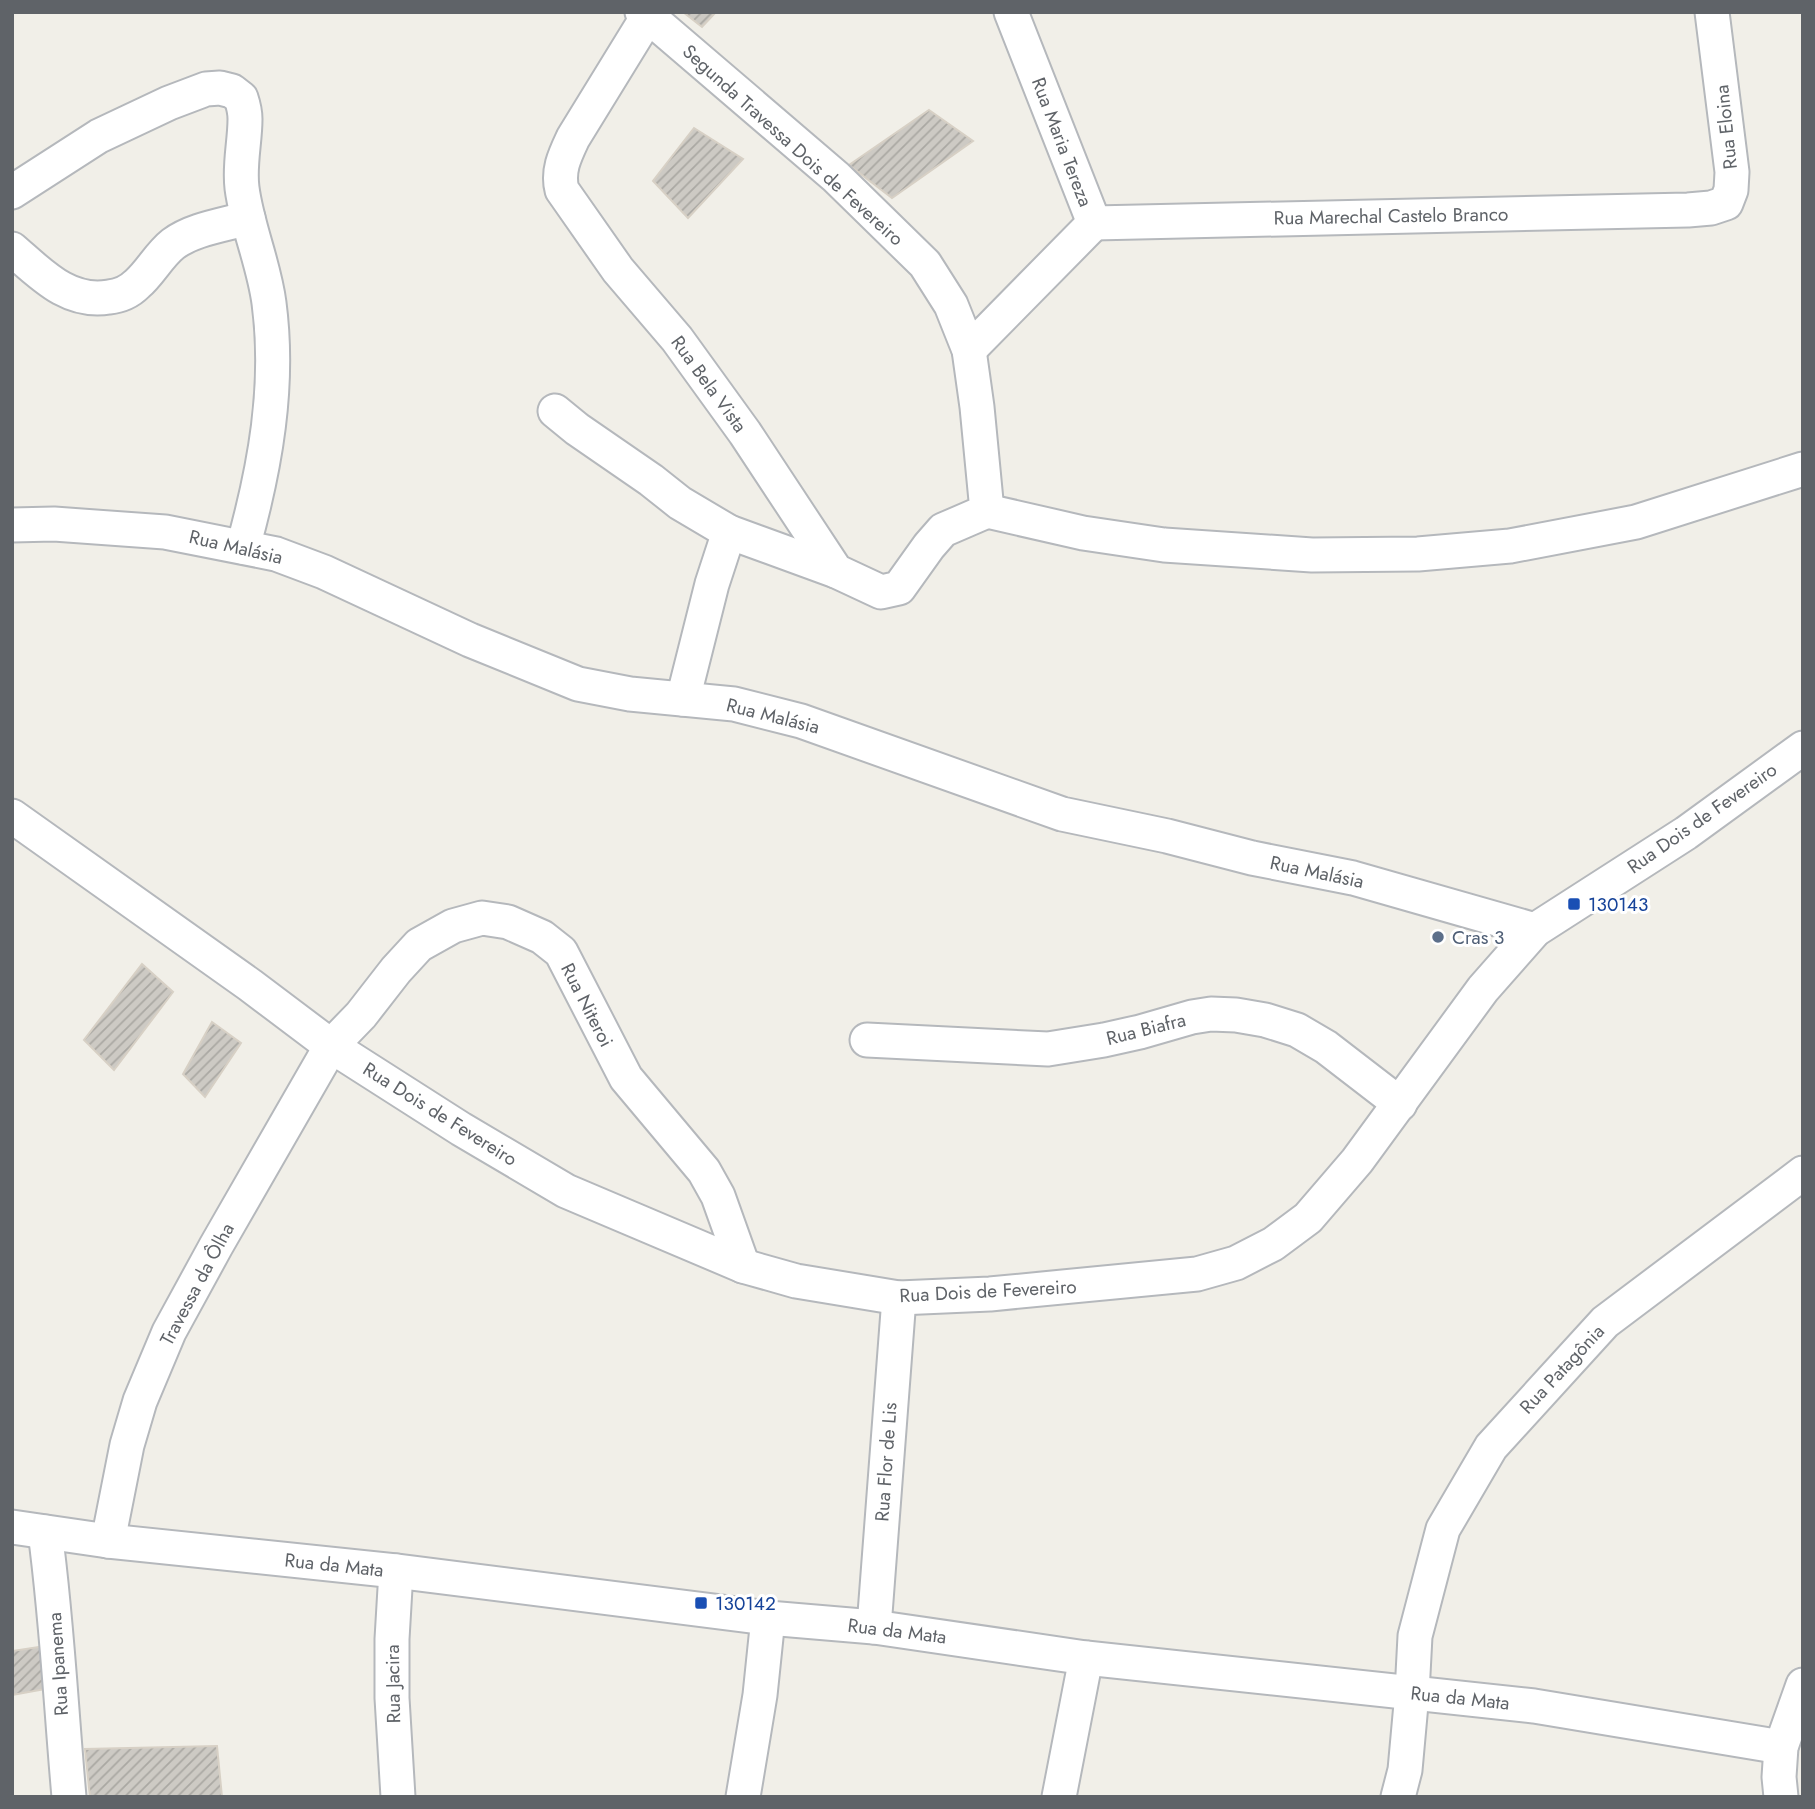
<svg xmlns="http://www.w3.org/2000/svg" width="1815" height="1809" font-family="Jost,sans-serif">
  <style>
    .building { fill: url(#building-hatch); stroke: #d7d0c5; stroke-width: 2 }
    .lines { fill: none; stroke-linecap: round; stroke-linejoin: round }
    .minor-casing { stroke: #b5b8bc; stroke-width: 37 }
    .minor { stroke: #fff; stroke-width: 33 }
    .transit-dot { fill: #1a4fb4; stroke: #fff; stroke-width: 2.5 }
    .service-dot { fill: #5c6f8a; stroke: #fff; stroke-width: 2.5 }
    .labels { text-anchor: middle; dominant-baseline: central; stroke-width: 6; stroke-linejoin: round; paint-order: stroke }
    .street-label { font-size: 19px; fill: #5f6368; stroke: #fff }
    .transit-label { font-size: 19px; fill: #164399; stroke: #fff; text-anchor: start }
    .service-label { font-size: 19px; fill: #4e5e75; stroke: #fff; text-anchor: start }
  </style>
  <defs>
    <pattern id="building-hatch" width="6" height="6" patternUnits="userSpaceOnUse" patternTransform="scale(1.75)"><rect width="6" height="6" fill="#cdcac4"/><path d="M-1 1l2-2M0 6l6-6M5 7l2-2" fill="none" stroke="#aaa8a3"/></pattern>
  </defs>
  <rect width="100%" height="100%" fill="#f1efe8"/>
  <g class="building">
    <polygon points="683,12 716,12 702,27"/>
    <polygon points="929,110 973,141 892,198 849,165"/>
    <polygon points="694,128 743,159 688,218 653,181"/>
    <polygon points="142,964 173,992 114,1070 84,1040"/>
    <polygon points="212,1022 241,1043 205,1097 183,1074"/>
    <polygon points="46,1646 51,1688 12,1695 12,1651"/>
    <polygon points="217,1746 222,1797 90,1797 85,1749"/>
  </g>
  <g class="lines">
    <g class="minor-casing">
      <g id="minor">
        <path d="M642,12L648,16L836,177L925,264L951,305L969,350L977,407L987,511L943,530L929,546L899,588L881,592L836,571L745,433L677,339L618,270L562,190C557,171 565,155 573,138L648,16"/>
        <polyline points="1011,12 1094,223"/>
        <path d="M12,192L99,136L169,103L206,89L220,88L232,91L241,98C243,104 245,112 245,119C245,142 239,165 242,188C247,227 264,264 269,303C280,386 265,468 243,547"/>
        <polyline points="1094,223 1688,210 1711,208 1726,203 1731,190 1732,172 1712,12"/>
        <path d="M12,249C41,274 68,304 109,297C119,296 129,292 137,284C150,273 159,255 173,244C193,229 224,225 248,218"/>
        <polyline points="969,350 1094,223"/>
        <polyline points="555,411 577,429 651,480 680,503 729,532 836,571"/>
        <polyline points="987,511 1083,533 1164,545 1312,555 1418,554 1510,546 1636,522 1803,469"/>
        <polyline points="12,525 54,524 165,532 276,554 324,572 470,640 578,684 630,694 734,704 801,721 1062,814 1167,836 1252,858 1353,878 1535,930"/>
        <polyline points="683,699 712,584 729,532"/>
        <polyline points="12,816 250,985 331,1046 461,1129 566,1191 743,1266 796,1281 899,1298 990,1294 1197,1274 1236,1263 1273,1244 1308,1218 1357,1161 1483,989 1535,930 1686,833 1803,748"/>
        <polyline points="867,1040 1048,1049 1104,1040 1140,1032 1192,1017 1211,1014 1236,1015 1265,1020 1297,1030 1326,1047 1400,1104"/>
        <polyline points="12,1527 108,1541 396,1571 768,1618 874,1627 1086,1658 1534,1706 1781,1747"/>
        <path d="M45,1532C57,1620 61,1708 69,1797"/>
        <polyline points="108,1541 127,1445 140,1401 169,1332 216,1246 331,1046 361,1015 396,970 419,945 453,926 482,918 508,922 542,937 561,952 626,1078 704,1171 718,1196 743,1266"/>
        <polyline points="396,1571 392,1639 392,1698 398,1797"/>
        <polyline points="874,1627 899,1298"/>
        <polyline points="743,1797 760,1695 768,1618"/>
        <polyline points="1059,1797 1086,1658"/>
        <polyline points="1398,1797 1405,1770 1412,1693 1415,1636 1443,1529 1491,1447 1605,1322 1803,1173"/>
        <polyline points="1781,1797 1779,1777 1781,1747 1803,1685"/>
      </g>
    </g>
    <use href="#minor" class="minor"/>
  </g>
  <g class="transit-dot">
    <rect x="1567" y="897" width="14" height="14" rx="3.5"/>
    <rect x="694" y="1596" width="14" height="14" rx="3.5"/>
  </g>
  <circle class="service-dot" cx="1438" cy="937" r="7"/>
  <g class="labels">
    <g class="street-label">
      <text transform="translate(1726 127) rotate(-96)">Rua Eloina</text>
      <text transform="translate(1062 142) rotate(69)">Rua Maria Tereza</text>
      <text transform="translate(793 145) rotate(42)">Segunda Travessa Dois de Fevereiro</text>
      <text transform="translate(1391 216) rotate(-1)">Rua Marechal Castelo Branco</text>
      <text transform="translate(709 384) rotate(54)">Rua Bela Vista</text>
      <text transform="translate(236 547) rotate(13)">Rua Malásia</text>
      <text transform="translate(773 716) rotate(14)">Rua Malásia</text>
      <text transform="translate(1702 818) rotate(-35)">Rua Dois de Fevereiro</text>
      <text transform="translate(1317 872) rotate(12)">Rua Malásia</text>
      <text transform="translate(587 1005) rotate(63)">Rua Niteroi</text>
      <text transform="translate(1146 1029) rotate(-14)">Rua Biafra</text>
      <text transform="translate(440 1114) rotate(32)">Rua Dois de Fevereiro</text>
      <text transform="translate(197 1284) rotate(-62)">Travessa da Ôlha</text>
      <text transform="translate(988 1291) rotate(-3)">Rua Dois de Fevereiro</text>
      <text transform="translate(1562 1369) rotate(-47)">Rua Patagônia</text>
      <text transform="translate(886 1462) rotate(-86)">Rua Flor de Lis</text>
      <text transform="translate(334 1565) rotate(6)">Rua da Mata</text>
      <text transform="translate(897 1631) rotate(7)">Rua da Mata</text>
      <text transform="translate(58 1664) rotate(-94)">Rua Ipanema</text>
      <text transform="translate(393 1684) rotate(-91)">Rua Jacira</text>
      <text transform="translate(1460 1698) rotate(6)">Rua da Mata</text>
    </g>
    <g class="transit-label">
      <text x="1588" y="904">130143</text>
      <text x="715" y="1603">130142</text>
    </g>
    <g class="service-label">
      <text x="1452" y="937">Cras 3</text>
    </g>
  </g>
  <rect width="1815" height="1809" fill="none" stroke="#5f6368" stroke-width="28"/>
</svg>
